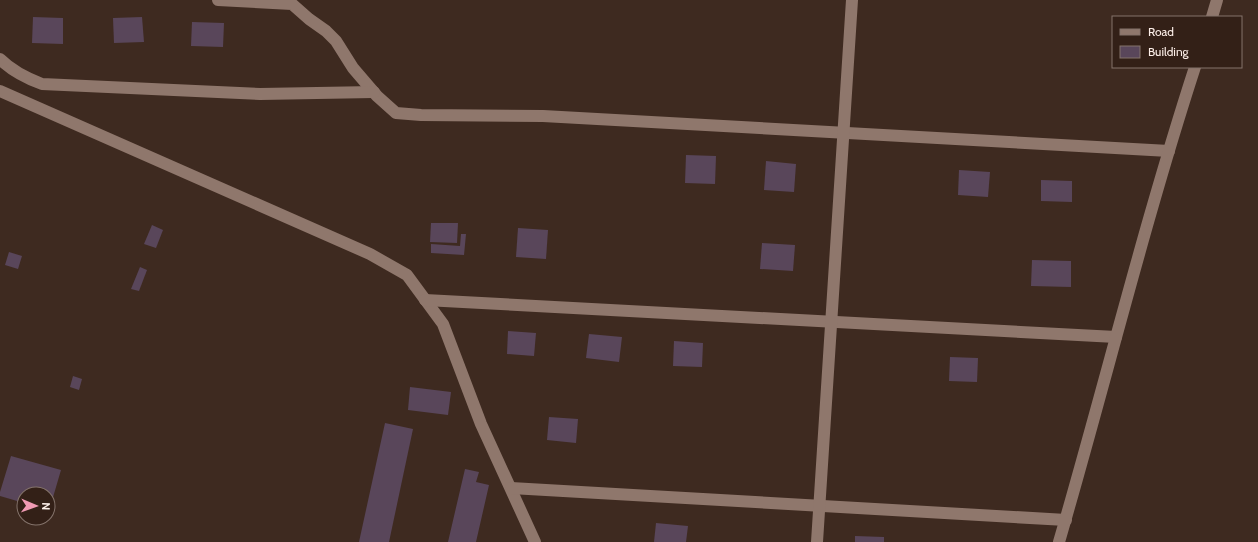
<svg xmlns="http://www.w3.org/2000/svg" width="1258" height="542" font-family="Cabin,sans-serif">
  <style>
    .building { fill: #59465a }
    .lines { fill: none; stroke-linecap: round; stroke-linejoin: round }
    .minor { stroke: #8f776c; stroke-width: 12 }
  </style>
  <rect width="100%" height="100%" fill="#3e2a20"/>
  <g class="building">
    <polygon points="33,17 63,18 63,44 32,43"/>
    <polygon points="142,17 144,42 114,43 113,18"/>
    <polygon points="192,22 224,23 223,47 191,46"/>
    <polygon points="686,155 716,156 715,184 685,183"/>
    <polygon points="766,161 796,164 794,192 764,190"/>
    <polygon points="959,170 990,172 988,197 958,195"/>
    <polygon points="1041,180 1072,181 1072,202 1041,201"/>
    <polygon points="431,223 458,223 457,243 430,242"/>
    <polygon points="152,225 163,230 156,248 144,244"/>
    <polygon points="518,228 548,230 546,259 516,257"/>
    <polygon points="461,234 466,234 464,255 431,253 431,244 460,246"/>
    <polygon points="762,243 795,245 793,271 760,269"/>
    <polygon points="9,252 22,256 18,269 5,265"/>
    <polygon points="1032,260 1071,261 1071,287 1031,286"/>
    <polygon points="140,267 147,270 139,291 131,289"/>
    <polygon points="508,331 536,333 534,356 507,354"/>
    <polygon points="589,334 622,337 619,362 586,358"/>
    <polygon points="674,341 703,343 702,367 673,366"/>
    <polygon points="950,357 978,358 977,382 949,381"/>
    <polygon points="73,376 82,379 79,390 70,387"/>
    <polygon points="410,387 451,392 448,415 408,410"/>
    <polygon points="549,417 578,419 576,443 547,440"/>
    <polygon points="385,423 413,429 389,542 359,542"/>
    <polygon points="11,456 61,470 49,511 48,510 48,494 24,494 24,503 0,496 0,492"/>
    <polygon points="465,469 479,472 476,482 489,485 476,542 448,542"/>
    <polygon points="656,523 688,526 686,542 654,542"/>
    <polygon points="855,536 884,537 884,542 855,542"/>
  </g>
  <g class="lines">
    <g class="minor">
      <polyline points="218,0 292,4 309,19 326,31 336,41 353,68 377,96 396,113 421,115 543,116 1169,151"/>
      <polyline points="1212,17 1217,0"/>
      <path d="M0,59C12,71 26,78 42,84L260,94L374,92"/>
      <polyline points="0,91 370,254 407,275 443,324 481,424 535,542"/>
      <polyline points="425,300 1116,337"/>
      <polyline points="511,488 1066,520"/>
      <polyline points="817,542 852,0"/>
      <path d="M1059,542C1105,384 1144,224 1195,67"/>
    </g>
  </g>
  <rect x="1112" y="16" width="130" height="52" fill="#332017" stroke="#84736b"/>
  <rect x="1120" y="29" width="20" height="6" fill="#8f776c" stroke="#84736b"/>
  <text x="1148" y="36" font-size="12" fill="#fdefe9">Road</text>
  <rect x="1120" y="46" width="20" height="12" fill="#59465a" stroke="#84736b"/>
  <text x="1148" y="56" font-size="12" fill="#fdefe9">Building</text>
  <g transform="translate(36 506) rotate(92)"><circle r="19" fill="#332017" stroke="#84736b"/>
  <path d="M0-3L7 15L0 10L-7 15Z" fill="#f09ab4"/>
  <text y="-6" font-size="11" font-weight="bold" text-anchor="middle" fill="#fdefe9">N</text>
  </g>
</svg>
